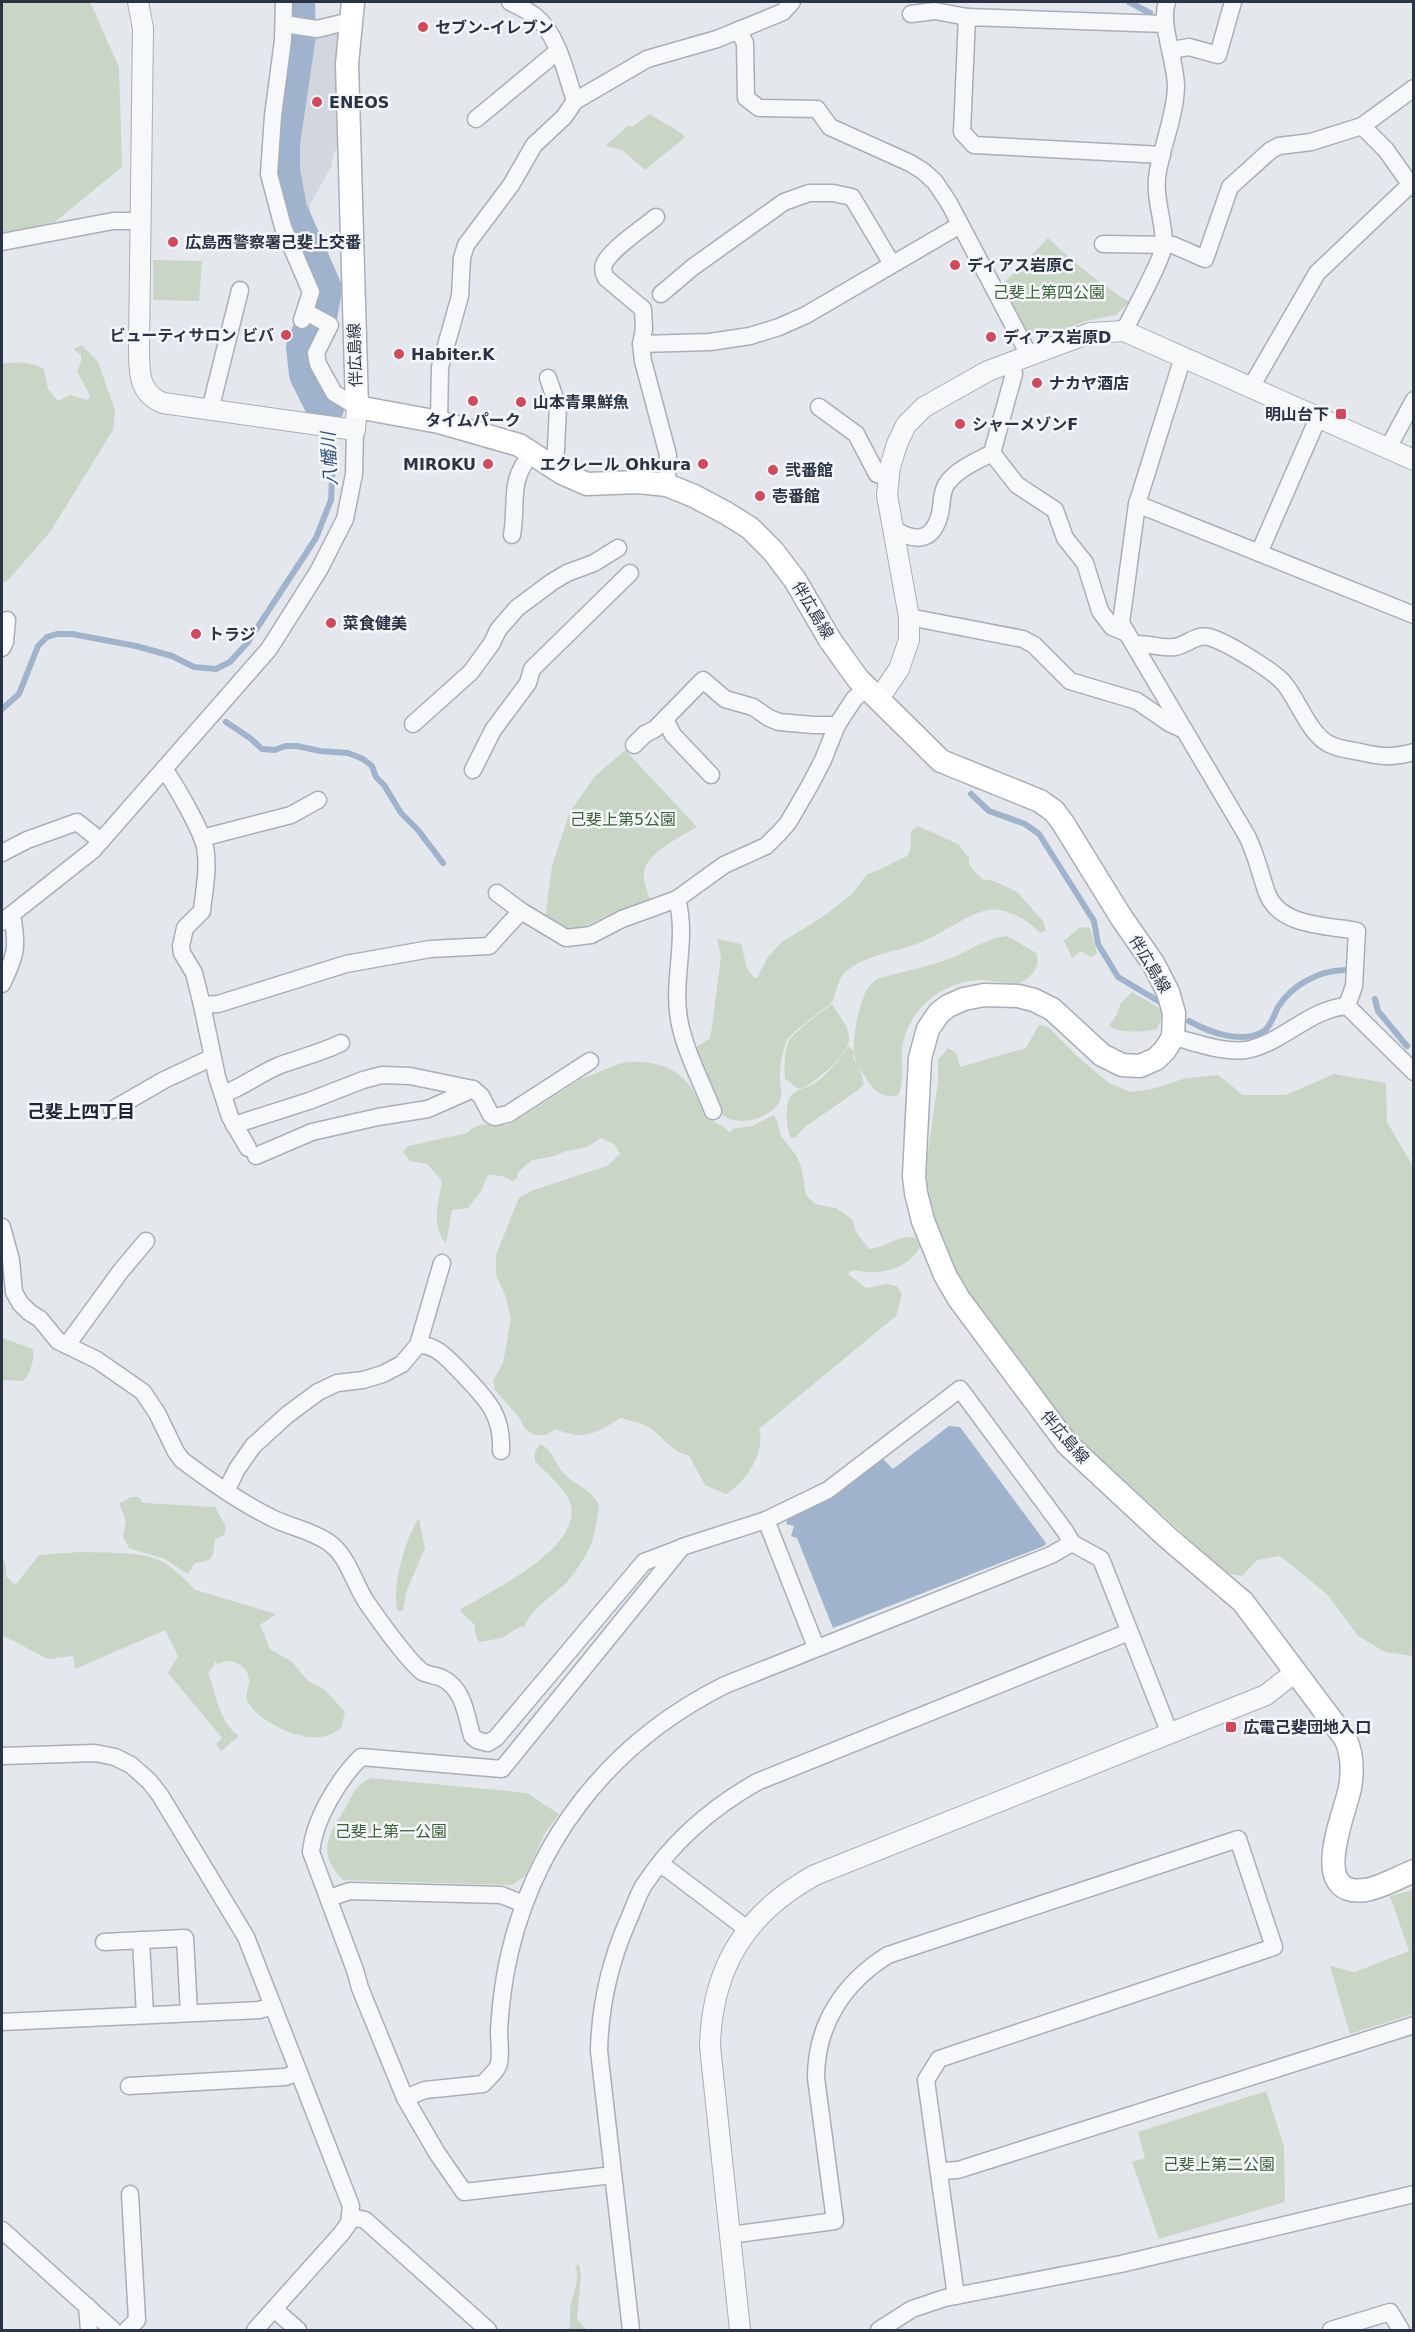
<svg xmlns="http://www.w3.org/2000/svg" width="1415" height="2332" font-family="'DejaVu Sans','Noto Sans JP',sans-serif">
  <style>
    .built { fill: #d2d6de }
    .green { fill: #c9d6c5 }
    .water { fill: #9fb4cc }
    .lines { fill: none; stroke-linecap: round; stroke-linejoin: round }
    .stream { stroke: #9fb4cc; stroke-width: 6 }
    .river { stroke: #9fb4cc; stroke-width: 38 }
    .minor-casing { stroke: #a9aeb7; stroke-width: 19 }
    .tertiary-casing { stroke: #a9aeb7; stroke-width: 22 }
    .secondary-casing { stroke: #a9aeb7; stroke-width: 25 }
    .minor { stroke: #f7f8fa; stroke-width: 16 }
    .tertiary { stroke: #f7f8fa; stroke-width: 20 }
    .secondary { stroke: #fff; stroke-width: 22 }
    .poi-dot { fill: #d1495b; stroke: #f4f6f9; stroke-width: 2 }
    .labels { text-anchor: middle; dominant-baseline: central; stroke-width: 5; stroke-linejoin: round; paint-order: stroke }
    .poi-label { font-size: 16px; font-weight: bold; fill: #2b3445; stroke: #f4f6f9; text-anchor: start }
    .park-label { font-size: 16px; fill: #3f6138; stroke: #f4f6f9 }
    .street-label { font-size: 16px; fill: #2b3445; stroke: #f4f6f9 }
    .water-label { font-size: 18px; font-style: italic; fill: #34527a; stroke: #f4f6f9 }
    .neighbourhood-label { font-size: 18px; font-weight: bold; fill: #1d2536; stroke: #f4f6f9 }
  </style>
  <rect width="100%" height="100%" fill="#e4e7ec"/>
  <polygon class="built" points="339,29 340,143 333,155 331,167 310,204 310,220 304,222 295,200 287,169 289,142 306,39 314,40"/>
  <g class="green">
    <polygon points="2,2 90,2 119,67 122,167 55,222 2,234"/>
    <path d="M650,114C661,122 678,129 685,137L645,170L622,150L605,146L629,125L632,127Z"/>
    <path d="M1048,238C1073,262 1099,283 1129,302L1116,315L1086,321L1043,337L1025,332L1000,287Z"/>
    <polygon points="153,260 202,261 199,301 153,300"/>
    <path d="M82,345L98,362L115,410L113,430L50,532L8,580L2,583V364C18,362 28,361 44,369L48,389L58,401L70,395L88,400L90,396L77,371L81,361V355L73,349Z"/>
    <path d="M625,750L697,827C682,836 647,852 644,872C643,882 647,890 650,899C637,904 623,909 610,914C580,927 578,938 545,918L552,866L570,812L595,776Z"/>
    <path d="M918,826L958,844L969,858V865L982,879L994,881L1017,892L1043,921L1046,930L1040,933C1030,920 1004,907 987,910C971,913 939,935 921,942C900,951 866,955 849,969C834,980 838,997 830,1004C821,1011 790,1033 786,1042C783,1051 780,1064 780,1074C779,1084 785,1095 778,1104C767,1120 735,1128 721,1113L694,1048L709,1039L711,1033L721,957L717,939L741,944L747,968L754,978H757L768,957L782,942L824,916L852,894L867,874L881,869L907,856L911,848V831Z"/>
    <polygon points="1080,927 1090,928 1097,953 1091,957 1081,951 1072,958 1064,941"/>
    <path d="M1007,936L1036,953C1042,967 1030,979 1017,984C1004,984 992,980 979,980C941,982 907,1010 902,1049C901,1063 905,1083 898,1095C878,1101 868,1082 860,1068L864,1084L858,1090L805,1127L796,1137L791,1138C786,1130 785,1105 790,1097C795,1089 811,1087 818,1081C829,1072 841,1058 849,1046L854,1052L853,1059L858,1065C848,1053 858,1008 865,994C867,988 872,983 877,979C903,971 929,967 954,957C973,949 986,938 1007,936Z"/>
    <path d="M1132,992L1161,1009L1162,1016L1157,1029C1142,1032 1123,1034 1109,1026L1117,1014L1121,1003Z"/>
    <path d="M832,1004C839,1016 850,1027 849,1041C848,1055 812,1086 799,1089L785,1079C784,1068 784,1051 789,1041C793,1033 823,1010 832,1004Z"/>
    <polygon points="1039,1025 1048,1027 1079,1058 1109,1083 1130,1092 1152,1089 1186,1078 1218,1075 1243,1095 1286,1095 1334,1074 1386,1083 1387,1122 1414,1168 1413,1656 1385,1652 1358,1636 1328,1595 1280,1556 1257,1560 1242,1576 1227,1573 1077,1438 1000,1348 961,1288 931,1214 927,1187 927,1159 938,1082 938,1060 948,1048 956,1053 960,1067 1026,1048"/>
    <path d="M624,1062C654,1061 677,1065 694,1092C698,1098 700,1107 704,1113C711,1123 723,1124 730,1133L732,1129L752,1126L774,1115L777,1121L781,1136L796,1155L801,1166L806,1195L815,1204L836,1208L852,1219L856,1232L869,1249C884,1248 902,1233 916,1238L920,1247C908,1270 877,1276 853,1270L848,1274L866,1288L886,1284L897,1286L902,1295L896,1316L759,1429C766,1452 746,1482 726,1494L705,1485L689,1456C667,1449 660,1432 645,1425C638,1422 629,1421 621,1418C596,1432 585,1442 556,1429L546,1435H535L525,1429L519,1417L495,1390L493,1381L503,1363L511,1318L505,1295L496,1275V1255L519,1198L531,1191L607,1166L620,1154L615,1145L601,1138L587,1147L566,1151L555,1156L532,1160L518,1172L517,1178L512,1181L503,1176L488,1175L481,1191L468,1208L452,1210L446,1243C430,1225 439,1203 442,1181L427,1164L410,1161L403,1152L408,1146L467,1133C482,1118 493,1128 511,1124L581,1079Z"/>
    <path d="M2,1338L33,1349C35,1359 30,1374 23,1381L6,1380L2,1382Z"/>
    <path d="M540,1444C552,1449 554,1461 561,1470C575,1487 587,1484 599,1505C597,1517 596,1530 592,1542C590,1550 572,1578 565,1584C549,1599 534,1606 524,1627H519L502,1638L479,1642L475,1633V1625L460,1611L461,1609C491,1591 589,1545 569,1500C563,1486 545,1472 535,1461V1452Z"/>
    <path d="M132,1497H139L143,1503L215,1507L226,1527L224,1535L215,1539C212,1558 215,1561 195,1563L188,1574L165,1559L129,1548L123,1537L126,1521L119,1503Z"/>
    <path d="M419,1519L425,1548L406,1592L403,1611H398C390,1593 406,1534 419,1519Z"/>
    <path d="M80,1552C105,1553 135,1551 159,1560C170,1565 187,1581 195,1590L276,1614L260,1625L270,1649L292,1662L307,1680L325,1690L345,1712L341,1728C335,1732 328,1737 320,1737C298,1740 259,1722 248,1702C244,1694 250,1686 249,1679C247,1664 231,1657 218,1664L215,1661L214,1666L208,1672C216,1694 219,1722 239,1736L221,1751L216,1744L222,1738L168,1673L178,1656L165,1630L75,1669L73,1656L48,1659L2,1635V1558L6,1565V1576L14,1584L17,1583L39,1555Z"/>
    <path d="M371,1778L527,1793L559,1814L545,1833L525,1876L512,1885L343,1880C317,1853 327,1837 345,1809C354,1793 354,1786 371,1778Z"/>
    <polygon points="1413,1890 1413,2014 1350,2034 1330,1966 1355,1972 1409,1951 1390,1896"/>
    <polygon points="1266,2091 1284,2146 1285,2202 1159,2239 1132,2162 1145,2158 1138,2132"/>
    <path d="M579,2264L581,2275L577,2319L586,2330H569C570,2324 570,2317 570,2310C571,2296 581,2281 575,2266Z"/>
  </g>
  <polygon class="water" points="949,1426 960,1427 1046,1543 1044,1546 833,1628 797,1538 791,1536 794,1526 786,1524 788,1518 833,1497 883,1459 893,1469"/>
  <g class="lines">
    <g class="stream">
      <polyline points="1129,2 1150,13"/>
      <polyline points="2,709 19,694 38,646 47,637 57,634 72,634 136,646 172,656 194,667 216,669 230,662 248,642 316,538 331,500 333,460 325,408"/>
      <polyline points="226,722 250,738 262,749 275,750 285,746 297,746 320,751 348,753 363,759 372,766 376,777 384,785 401,813 418,830 443,863"/>
      <polyline points="971,794 989,811 1025,824 1039,834 1094,921 1098,944 1118,977 1160,1002"/>
      <polyline points="1375,999 1378,1011 1407,1046"/>
      <path d="M1189,1021C1209,1032 1242,1045 1264,1031C1271,1026 1274,1015 1278,1007C1292,985 1318,971 1344,970"/>
    </g>
    <polyline class="river" points="296,2 297,35 281,143 281,171 288,209 323,289 319,312 305,347 308,374 325,408"/>
    <g class="minor-casing">
      <g id="minor">
        <polyline points="284,2 283,40 273,116 269,174 283,227 311,292 302,320"/>
        <path d="M510,2C518,6 527,10 535,16C558,34 566,74 575,101L647,59L717,39L783,12L792,2"/>
        <polyline points="911,14 935,11 967,17"/>
        <polyline points="284,24 317,29 350,21"/>
        <polyline points="738,30 745,43 746,98 759,108 817,109 830,127 910,163 923,171 935,182 949,203 1029,355"/>
        <polyline points="1171,50 1189,47 1218,55 1233,2"/>
        <polyline points="476,119 558,51"/>
        <polyline points="1362,126 1386,150 1410,184"/>
        <polyline points="1162,155 974,145 962,132 967,17 1165,24"/>
        <polyline points="2,242 113,221 140,221"/>
        <polyline points="1103,244 1173,245 1205,259 1230,187 1271,150 1279,146 1311,142 1362,126 1414,88"/>
        <polyline points="661,294 693,267 784,202 809,193 833,193 852,197 892,264"/>
        <polyline points="306,312 330,325 316,353 318,364 334,393 357,407"/>
        <path d="M1124,331C1131,317 1165,254 1164,244C1164,220 1153,196 1158,171C1163,143 1175,116 1176,87C1176,61 1159,23 1167,2"/>
        <path d="M641,344L644,329L643,309L606,278C604,274 602,269 604,264C612,248 642,229 656,217"/>
        <path d="M1183,357L1137,504L1121,623L1247,836C1256,854 1260,873 1267,893C1280,927 1326,925 1357,931L1354,986L1347,1006"/>
        <polyline points="548,378 558,407 555,469"/>
        <polyline points="1251,387 1317,273 1414,181"/>
        <polyline points="819,407 856,434 877,474 888,477"/>
        <polyline points="210,410 240,290"/>
        <polyline points="439,422 440,367 460,296 462,258 466,245 511,185 534,145 564,117 575,101"/>
        <polyline points="1388,448 1414,400"/>
        <polyline points="992,453 1017,485 1055,510 1065,538 1085,563 1100,611 1112,627 1127,633"/>
        <polyline points="667,485 668,455 643,361 641,344 710,342 750,336 779,327 806,315 960,225"/>
        <polyline points="1137,504 1414,615"/>
        <path d="M892,528C912,541 931,544 939,517C943,506 940,495 946,485C955,470 977,461 992,453L1014,374L1012,362"/>
        <path d="M512,535C518,501 507,481 533,452"/>
        <polyline points="1259,553 1318,418"/>
        <polyline points="909,617 1023,639 1034,645 1070,681 1137,701 1169,723 1182,729"/>
        <path d="M1134,644C1148,643 1162,649 1175,647C1187,645 1196,634 1209,637C1227,642 1270,669 1283,682C1298,699 1308,733 1329,744C1338,749 1350,750 1360,752C1382,757 1392,758 1414,752"/>
        <polyline points="2,648 5,642 7,620"/>
        <polyline points="665,719 673,735 711,775"/>
        <polyline points="413,724 471,672 492,643 498,630 517,608 552,582 567,573 594,563 618,548"/>
        <polyline points="634,745 645,734 655,729 703,680 725,699 753,707 769,718 779,722 813,725 837,725"/>
        <path d="M164,769C175,784 201,829 205,847C209,867 204,891 202,911L185,928L181,946L182,953L194,973L202,1005L218,1004L346,964L430,949L489,946L521,911"/>
        <polyline points="473,770 493,730 528,683 532,669 630,573"/>
        <polyline points="202,838 291,815 318,800"/>
        <polyline points="2,853 27,840 77,822 101,841"/>
        <polyline points="497,893 521,911 566,938 591,935 622,919 677,899 724,865 766,846 779,833 788,823 810,785 823,760 837,725 854,699 866,688"/>
        <path d="M677,899C688,939 672,979 679,1019C684,1049 702,1083 713,1111"/>
        <polyline points="2,922 93,850 269,649 319,570 345,519 354,474 355,430"/>
        <path d="M2,984C16,955 18,947 12,915"/>
        <polyline points="202,1005 217,1077 230,1117 248,1148"/>
        <path d="M1173,1037C1195,1042 1222,1053 1246,1050C1283,1043 1309,1009 1347,1006L1414,1072"/>
        <path d="M223,1094C243,1087 259,1074 278,1066C299,1058 321,1053 341,1043"/>
        <polyline points="112,1110 164,1080 211,1058"/>
        <polyline points="234,1125 309,1101 363,1080 382,1075 410,1076 473,1089 481,1096 491,1115 495,1117 508,1114 590,1061"/>
        <polyline points="256,1156 312,1132 378,1117 428,1109 473,1089"/>
        <path d="M2,1227L11,1260L14,1292L20,1303L29,1312L40,1319L58,1341L97,1360L143,1392L157,1413L176,1452L182,1460C211,1482 241,1503 274,1519C291,1527 312,1531 328,1542C348,1555 354,1584 367,1603C381,1623 403,1655 421,1671C426,1675 435,1675 442,1678C464,1689 466,1715 472,1736L477,1740L488,1743L496,1738L644,1562L681,1548"/>
        <polyline points="67,1345 120,1272 146,1241"/>
        <path d="M418,1345C436,1344 448,1359 460,1371C484,1397 503,1412 501,1451"/>
        <polyline points="226,1491 237,1469 253,1446 287,1415 318,1392 337,1383 363,1380 383,1374 402,1364 418,1345 442,1263"/>
        <polyline points="766,1520 816,1647"/>
        <polyline points="2,1756 95,1753 115,1757 131,1765 149,1781 160,1795 246,1937 351,2206 349,2223 341,2234 255,2330"/>
        <polyline points="659,1865 669,1870 747,1929"/>
        <polyline points="329,1898 350,1891 501,1895 524,1904"/>
        <polyline points="141,1940 145,2015"/>
        <polyline points="104,1942 185,1938 189,2013"/>
        <polyline points="2,2022 259,2010 273,2006"/>
        <polyline points="129,2086 285,2077 299,2072"/>
        <path d="M405,2098L425,2090L483,2084C488,2078 498,2070 499,2063C501,2053 499,2041 499,2031C500,2013 502,1994 505,1976C528,1846 607,1744 725,1685L1051,1555L1072,1543"/>
        <polyline points="939,2171 958,2170 1414,2025"/>
        <path d="M613,2175L464,2192L437,2153L405,2098L360,1988L355,1970L311,1852C314,1820 338,1780 361,1757L502,1769L682,1547L766,1520L828,1490L960,1389L1065,1531L1072,1543L1101,1559L1170,1734"/>
        <polyline points="351,2217 365,2220 488,2330"/>
        <polyline points="2,2230 113,2330"/>
        <path d="M730,2235L835,2221L816,2078C816,2025 843,1983 888,1955L1238,1839L1274,1947L939,2059L926,2080L956,2296"/>
        <polyline points="87,2306 89,2330"/>
        <polyline points="274,2309 298,2330"/>
        <polyline points="127,2330 137,2320 130,2194"/>
        <path d="M631,2330L599,2051C600,2005 609,1965 627,1923C633,1911 637,1896 644,1885C673,1841 711,1808 757,1782L1129,1632"/>
        <polyline points="879,2330 912,2309 945,2298 1121,2264 1414,2194"/>
        <polyline points="1331,2330 1390,2312 1401,2330"/>
      </g>
    </g>
    <g class="tertiary-casing">
      <g id="tertiary">
        <path d="M138,2L143,28L139,347C139,371 138,393 163,403L355,430L357,407"/>
        <polyline points="878,700 899,669 909,640 909,617 887,495 890,467 897,444 906,425 924,407 988,371 1090,333 1124,331 1414,460"/>
        <path d="M740,2330L710,2046C712,1967 746,1913 815,1875L1266,1695L1294,1673"/>
      </g>
    </g>
    <g class="secondary-casing">
      <path id="secondary" d="M353,2L347,64L357,407L439,422L519,445L562,473L587,484L638,482L667,485L694,496L726,513L750,528L773,551L795,580L830,640L858,679L941,761L1040,801L1054,811L1063,823L1121,917L1153,963L1168,992L1174,1013L1173,1037L1165,1050L1156,1059L1140,1066L1122,1065L1102,1055L1052,1009L1034,1000L1018,996L984,995L964,999L948,1006L939,1013L928,1029L920,1058L914,1176L916,1193L923,1221L945,1275L959,1299L1067,1444L1167,1537L1243,1602L1345,1738C1353,1754 1353,1770 1350,1788C1345,1814 1307,1898 1366,1890C1382,1887 1399,1877 1414,1871"/>
    </g>
    <use href="#minor" class="minor"/>
    <use href="#tertiary" class="tertiary"/>
    <use href="#secondary" class="secondary"/>
  </g>
  <g class="poi-dot">
    <circle cx="423" cy="27" r="6"/>
    <circle cx="317" cy="102" r="6"/>
    <circle cx="173" cy="242" r="6"/>
    <circle cx="955" cy="265" r="6"/>
    <circle cx="286" cy="335" r="6"/>
    <circle cx="991" cy="337" r="6"/>
    <circle cx="399" cy="354" r="6"/>
    <circle cx="1037" cy="383" r="6"/>
    <circle cx="473" cy="401" r="6"/>
    <circle cx="521" cy="402" r="6"/>
    <rect x="1335" y="408" width="12" height="12" rx="3"/>
    <circle cx="960" cy="424" r="6"/>
    <circle cx="488" cy="464" r="6"/>
    <circle cx="703" cy="464" r="6"/>
    <circle cx="773" cy="470" r="6"/>
    <circle cx="760" cy="496" r="6"/>
    <circle cx="331" cy="623" r="6"/>
    <circle cx="196" cy="634" r="6"/>
    <rect x="1225" y="1721" width="12" height="12" rx="3"/>
  </g>
  <g class="labels">
    <g class="poi-label">
      <text x="435" y="27">セブン-イレブン</text>
      <text x="329" y="102">ENEOS</text>
      <text x="185" y="242">広島西警察署己斐上交番</text>
      <text x="967" y="265">ディアス岩原C</text>
      <text x="274" y="335" text-anchor="end">ビューティサロン ビバ</text>
      <text x="1003" y="337">ディアス岩原D</text>
      <text x="411" y="354">Habiter.K</text>
      <text x="1049" y="383">ナカヤ酒店</text>
      <text x="533" y="402">山本青果鮮魚</text>
      <text x="1329" y="414" text-anchor="end">明山台下</text>
      <text x="473" y="420" text-anchor="middle">タイムパーク</text>
      <text x="972" y="424">シャーメゾンF</text>
      <text x="476" y="464" text-anchor="end">MIROKU</text>
      <text x="691" y="464" text-anchor="end">エクレール Ohkura</text>
      <text x="785" y="470">弐番館</text>
      <text x="772" y="496">壱番館</text>
      <text x="343" y="623">菜食健美</text>
      <text x="208" y="634">トラジ</text>
      <text x="1243" y="1727">広電己斐団地入口</text>
    </g>
    <g class="park-label">
      <text x="1049" y="292">己斐上第四公園</text>
      <text x="623" y="819">己斐上第5公園</text>
      <text x="391" y="1831">己斐上第一公園</text>
      <text x="1219" y="2164">己斐上第二公園</text>
    </g>
    <g class="street-label">
      <text transform="translate(355 355) rotate(-92)">伴広島線</text>
      <text transform="translate(813 610) rotate(59)">伴広島線</text>
      <text transform="translate(1150 964) rotate(59)">伴広島線</text>
      <text transform="translate(1065 1437) rotate(49)">伴広島線</text>
    </g>
    <g class="water-label">
      <text transform="translate(329 459) rotate(-93)">八幡川</text>
    </g>
    <g class="neighbourhood-label">
      <text x="81" y="1111">己斐上四丁目</text>
    </g>
  </g>
  <rect width="1415" height="2332" fill="none" stroke="#2b3445" stroke-width="6"/>
</svg>
